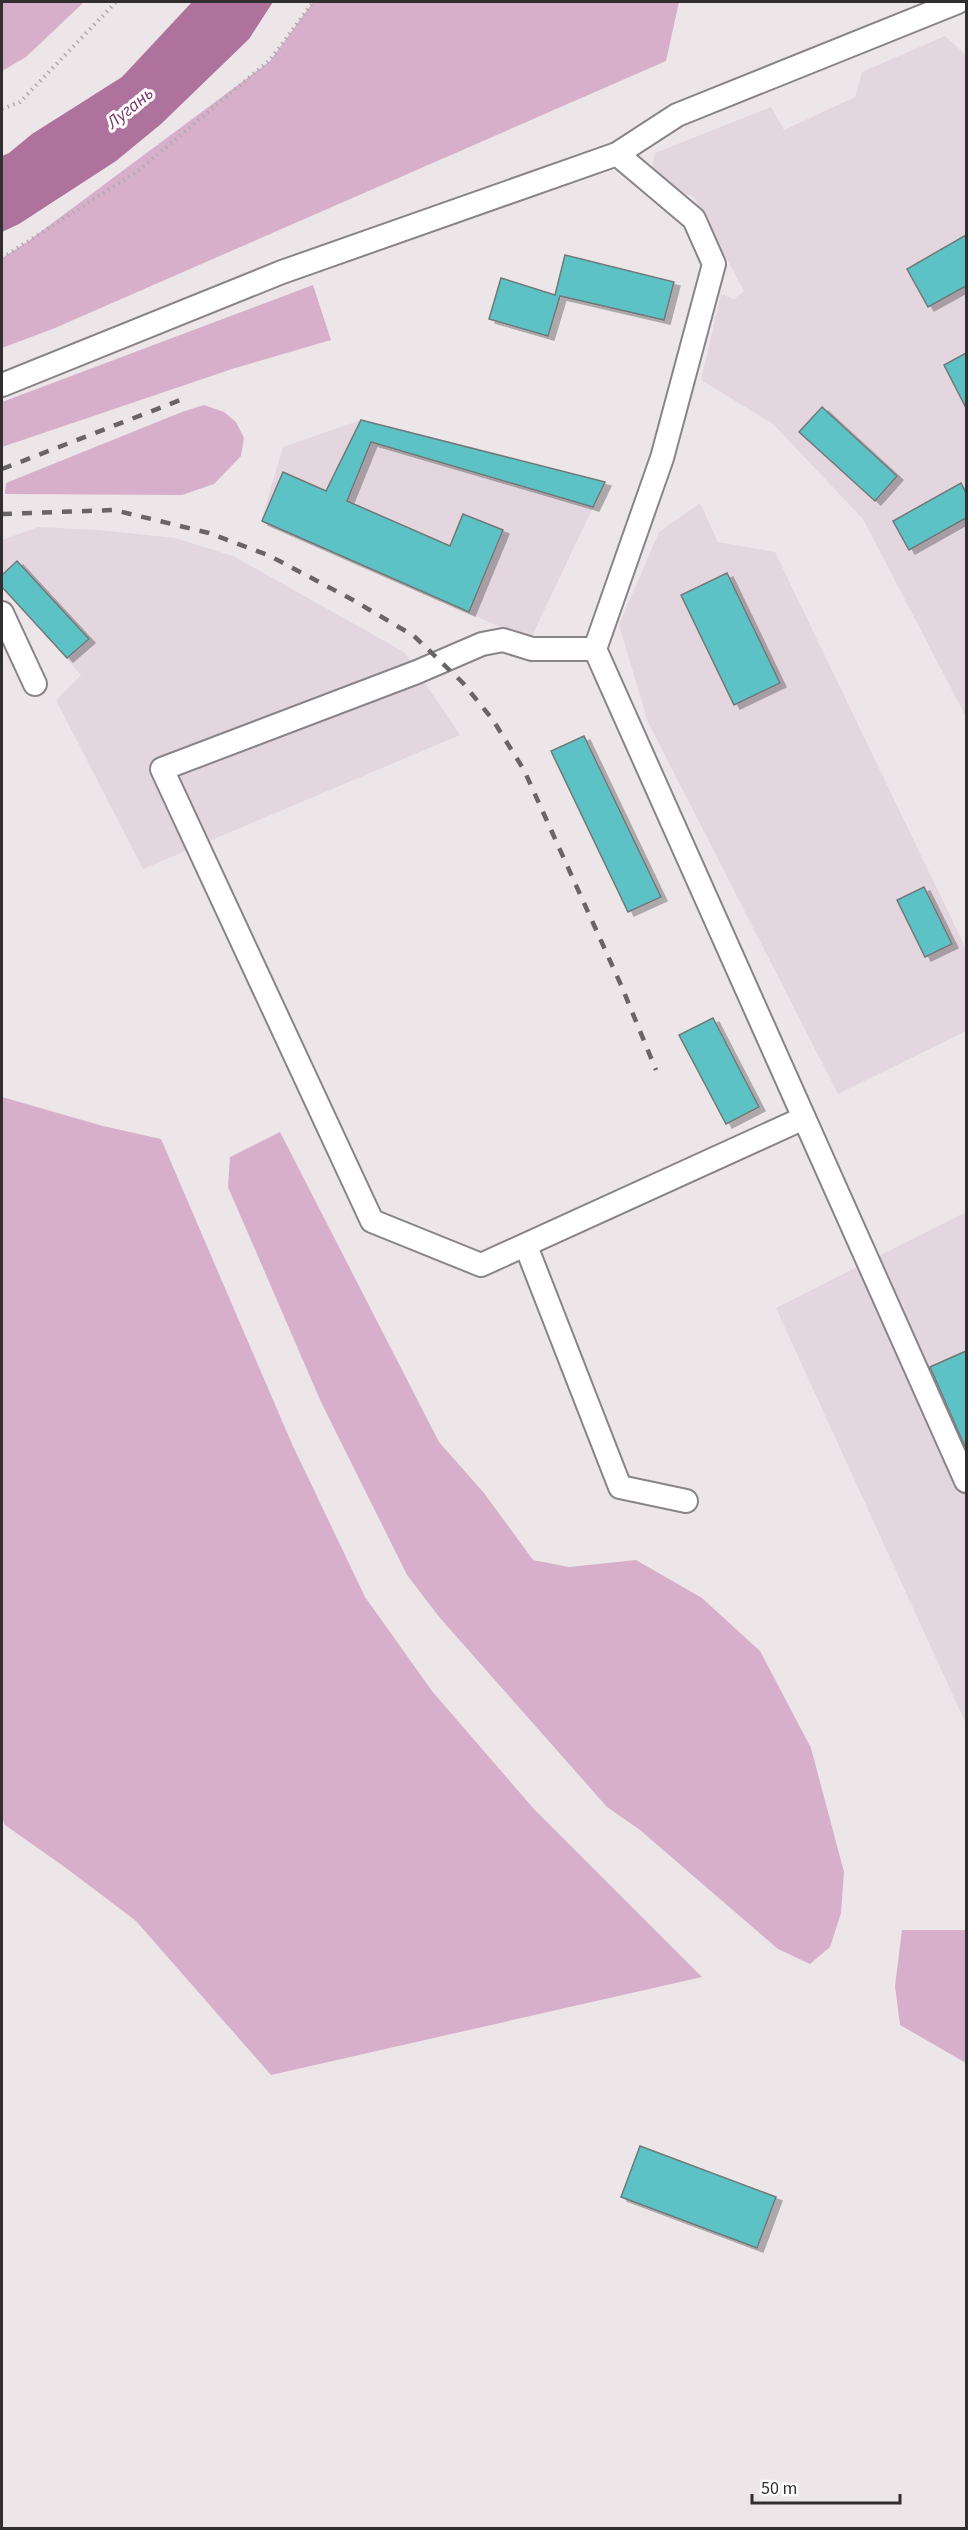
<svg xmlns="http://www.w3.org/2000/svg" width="968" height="2530" font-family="'Source Sans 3',sans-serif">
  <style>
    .built { fill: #e4d6df }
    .green { fill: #d7afca }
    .water { fill: #ae729d }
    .building { fill: #5dc2c5; stroke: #717878; stroke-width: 1.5; filter: url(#shadow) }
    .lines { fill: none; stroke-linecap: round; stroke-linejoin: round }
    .minor-casing { stroke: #898487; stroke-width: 26 }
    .path { stroke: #b0abae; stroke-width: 4; stroke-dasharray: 1.5 4.5; stroke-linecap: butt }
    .minor { stroke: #fff; stroke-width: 22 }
    .rail { stroke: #696567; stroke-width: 4.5; stroke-dasharray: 10 10; stroke-linecap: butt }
    .labels { text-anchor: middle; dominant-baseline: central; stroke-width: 6; stroke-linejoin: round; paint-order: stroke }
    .water-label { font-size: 18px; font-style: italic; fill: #7a3068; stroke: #fff }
  </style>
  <defs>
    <filter id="shadow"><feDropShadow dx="6" dy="4" stdDeviation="0" flood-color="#0004"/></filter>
  </defs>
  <rect width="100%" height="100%" fill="#ece6e9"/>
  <g class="built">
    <polygon points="945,36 966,55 966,717 863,519 773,424 701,380 721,294 734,299 744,291 693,196 676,191 658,178 652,168 655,153 771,107 784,130 855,97 862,72"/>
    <polygon points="361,420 605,482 530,640 261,521 283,447"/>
    <polygon points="700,503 718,542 775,552 966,949 966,1031 838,1094 648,722 619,625 659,532"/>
    <polygon points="38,527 99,530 175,538 233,556 404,652 460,735 143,869 56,700 81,675 2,587 2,540"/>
    <polygon points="966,1212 966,1724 776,1308"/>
  </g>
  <g class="green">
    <polygon points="2,2 84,2 26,57 2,71"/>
    <polygon points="313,2 679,2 666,61 55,328 2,348 2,258 27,242 270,61"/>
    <polygon points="313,285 331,340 235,368 2,447 2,402"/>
    <polygon points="204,405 224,412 236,422 244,438 241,456 214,484 182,495 5,494 6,483 182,412"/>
    <polygon points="2,1097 103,1126 161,1139 292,1444 365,1597 432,1691 533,1808 702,1977 271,2075 136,1921 66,1868 5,1825 2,1817"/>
    <polygon points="280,1132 439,1442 484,1493 533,1560 569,1567 636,1560 702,1598 760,1651 811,1748 844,1872 841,1913 830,1947 810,1964 778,1949 640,1830 607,1807 440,1618 407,1575 321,1402 228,1187 230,1157"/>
    <polygon points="902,1930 966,1930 966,2063 900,2025 895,1986"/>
  </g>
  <polygon class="water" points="192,2 273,2 249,39 161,124 116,161 19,224 2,232 2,156 9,153 32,134 122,77"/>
  <g class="building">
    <polygon points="966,235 966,286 928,307 907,269"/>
    <polygon points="565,255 674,282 664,320 560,296 548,336 489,319 501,278 555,295"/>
    <polygon points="966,353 966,408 944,365"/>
    <polygon points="822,407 897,476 875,501 799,432"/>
    <polygon points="361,420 605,482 593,507 371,442 347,501 450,546 463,514 503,530 469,612 262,521 283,472 326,491"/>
    <polygon points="961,483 966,493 966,518 909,550 893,521"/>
    <polygon points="17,561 89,639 67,658 2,587 2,575"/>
    <polygon points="727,573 780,683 734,705 681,595"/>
    <polygon points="584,736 661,897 628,912 551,751"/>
    <polygon points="924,887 952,944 925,957 897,900"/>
    <polygon points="713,1018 759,1107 726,1124 679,1035"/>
    <polygon points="966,1351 966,1449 930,1367"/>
    <polygon points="640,2146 776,2197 757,2248 621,2197"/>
  </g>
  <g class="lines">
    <g class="minor-casing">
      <g id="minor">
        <polyline points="617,154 694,219 714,264 662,458 595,649 966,1481"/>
        <polyline points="2,385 282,272 617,154 677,115 958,2"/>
        <polyline points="2,613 35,684"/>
        <polyline points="595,649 532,649 503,640 482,644 417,672 162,769 372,1221 481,1265 804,1118"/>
        <polyline points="526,1246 620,1487 686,1501"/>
      </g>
    </g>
    <g class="path">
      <polyline points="2,109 20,102 116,2"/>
      <polyline points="2,258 138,171 270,60 313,2"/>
    </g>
    <use href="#minor" class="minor"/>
    <g class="rail">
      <polyline points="2,469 183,399"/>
      <polyline points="2,514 114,510 209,533 268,555 353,600 414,636 463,683 493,720 524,770 621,985 656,1070"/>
    </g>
  </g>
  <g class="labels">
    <g class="water-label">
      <text transform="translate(130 108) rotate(-39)">Лугань</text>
    </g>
  </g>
  <rect width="968" height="2530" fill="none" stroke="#312e30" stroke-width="6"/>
  <path d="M752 2494v9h148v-9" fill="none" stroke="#312e30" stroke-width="3"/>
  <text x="761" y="2494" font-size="18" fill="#312e30" stroke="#ffffff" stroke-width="4.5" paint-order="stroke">50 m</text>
</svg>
